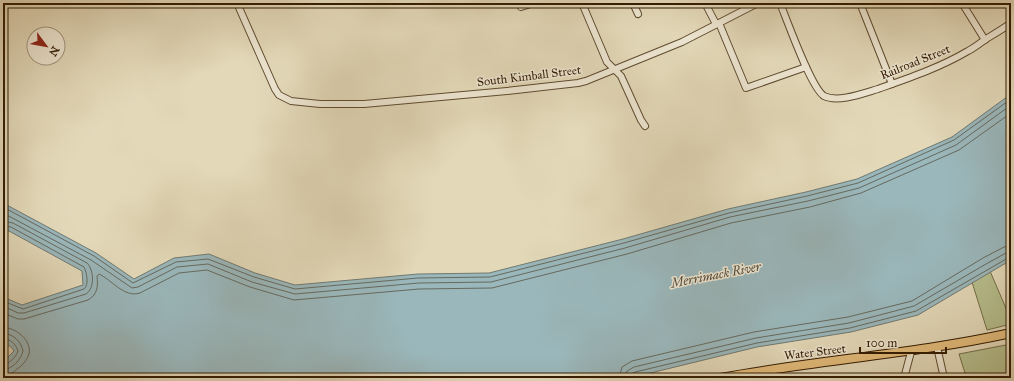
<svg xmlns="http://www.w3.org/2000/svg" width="1014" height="381" font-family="'IM FELL Great Primer',serif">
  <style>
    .green { fill: #b6be8d; stroke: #746d48 }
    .water { fill: #9ab7bb; stroke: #717971 }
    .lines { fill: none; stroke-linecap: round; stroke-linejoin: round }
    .shore { stroke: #666a5f; stroke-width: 1 }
    .minor-casing { stroke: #5f4b30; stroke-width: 8 }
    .major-casing { stroke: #331c03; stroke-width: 10 }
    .minor { stroke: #ede6d2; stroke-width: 6 }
    .major { stroke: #e2bc7c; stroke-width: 8 }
    .labels { text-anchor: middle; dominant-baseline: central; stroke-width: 3; stroke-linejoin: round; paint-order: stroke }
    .street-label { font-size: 12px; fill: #331c03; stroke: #ede6d2 }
    .water-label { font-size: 13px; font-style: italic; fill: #524a3a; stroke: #ede6d2 }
  </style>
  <rect width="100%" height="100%" fill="#e3d9b9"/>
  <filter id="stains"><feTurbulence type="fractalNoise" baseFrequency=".005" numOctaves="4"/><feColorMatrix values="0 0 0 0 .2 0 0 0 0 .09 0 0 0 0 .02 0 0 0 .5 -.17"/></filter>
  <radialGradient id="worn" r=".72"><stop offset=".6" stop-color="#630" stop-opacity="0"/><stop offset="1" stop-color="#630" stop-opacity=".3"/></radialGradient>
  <g class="green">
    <polygon points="990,271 1011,320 1011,324 987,330 972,282"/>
    <polygon points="1011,344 1011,378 961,378 965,373 959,354"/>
  </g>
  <polygon class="water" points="1011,94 1011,260 918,315 851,332 757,347 630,378 3,378 3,362 14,351 12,348 3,341 3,297 22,305 83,285 82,271 9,231 3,230 3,203 96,253 134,279 174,258 209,254 255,273 295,285 418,274 489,273 623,239 728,209 806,192 857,179 952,137"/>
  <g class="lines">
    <g class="shore">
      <polyline points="3,207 94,256 133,283 176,262 208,259 254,277 295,289 418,278 490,277 624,243 729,213 807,196 858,183 954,140 1011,99"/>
      <polyline points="3,213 91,260 132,288 138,287 177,267 208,264 252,282 295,294 419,283 491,282 625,248 730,217 808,201 859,188 956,145 1011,105"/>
      <path d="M3,221L13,223L87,263C94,270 95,288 86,294L24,313H18L3,306"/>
      <path d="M3,226L11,227L84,267C87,273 89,285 84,289L23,309L3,301"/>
      <path d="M3,313L18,319H24L88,300C98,294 98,286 97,276L99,274C112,280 124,298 140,293L179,273L207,270L250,287L294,300L419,289L492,288L627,254L731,223L810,207L861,193L959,150L1011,113"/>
      <path d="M3,327C16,328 32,340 29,354C27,360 22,366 17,369C13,373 9,375 3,376"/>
      <path d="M3,333C13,334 21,341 23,351C21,360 12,369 3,370"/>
      <path d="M3,338C10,339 16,344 18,351C16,357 9,364 3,365"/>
      <polyline points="619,378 622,367 632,361 754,332 848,317 912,301 983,258 1004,247 1011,246"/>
      <polyline points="625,378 627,371 634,367 756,338 849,323 914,306 986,264 1006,253 1011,252"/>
      <polyline points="630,378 631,374 635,372 757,343 850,328 916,311 1008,258 1011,257"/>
    </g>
    <g class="minor-casing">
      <g id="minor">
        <polyline points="237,3 275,89 279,95 291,101 320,104 364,104 507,91 578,83 586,81 682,42 758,3"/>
        <polyline points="582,3 607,62 621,76 641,120 645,126"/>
        <polyline points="633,3 638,14"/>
        <polyline points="705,3 716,24"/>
        <path d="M780,3C787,20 811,88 824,96C838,103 864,93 878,89C909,78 939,68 968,51C974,48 980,43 986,39C994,34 1003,29 1011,23"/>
        <polyline points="860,3 892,84"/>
        <polyline points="962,3 985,40"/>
        <polyline points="521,7 534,3"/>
        <polyline points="719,23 746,88 806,67"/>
        <polyline points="937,347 944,378"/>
        <polyline points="904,378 911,352"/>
      </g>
    </g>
    <g class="major-casing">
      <path id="major" d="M720,378C817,360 915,354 1011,333"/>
    </g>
    <use href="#minor" class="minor"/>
    <use href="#major" class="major"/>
  </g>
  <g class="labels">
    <g class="street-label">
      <text transform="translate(915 62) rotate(-22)">Railroad Street</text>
      <text transform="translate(529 76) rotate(-7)">South Kimball Street</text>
      <text transform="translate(815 352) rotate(-7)">Water Street</text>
    </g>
    <g class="water-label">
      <text transform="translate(716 275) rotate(-11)">Merrimack River</text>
    </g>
  </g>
  <rect width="1014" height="381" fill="none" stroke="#e3d9b9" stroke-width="16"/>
  <rect x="4" y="4" width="1006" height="373" fill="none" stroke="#331c03" stroke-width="2"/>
  <rect x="8" y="8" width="998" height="365" fill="none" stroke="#331c03"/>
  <g transform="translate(46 46) rotate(122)"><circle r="19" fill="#ede6d2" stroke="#a3957f"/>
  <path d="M0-3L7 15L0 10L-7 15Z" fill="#8f2418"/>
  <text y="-6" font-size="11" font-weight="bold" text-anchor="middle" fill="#331c03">N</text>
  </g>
  <path d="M860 347v6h86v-6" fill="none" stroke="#331c03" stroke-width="2"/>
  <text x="866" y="347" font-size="12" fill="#331c03" stroke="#ede6d2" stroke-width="3" paint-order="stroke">100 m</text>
  <rect width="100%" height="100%" filter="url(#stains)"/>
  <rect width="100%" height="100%" fill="url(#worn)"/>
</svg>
